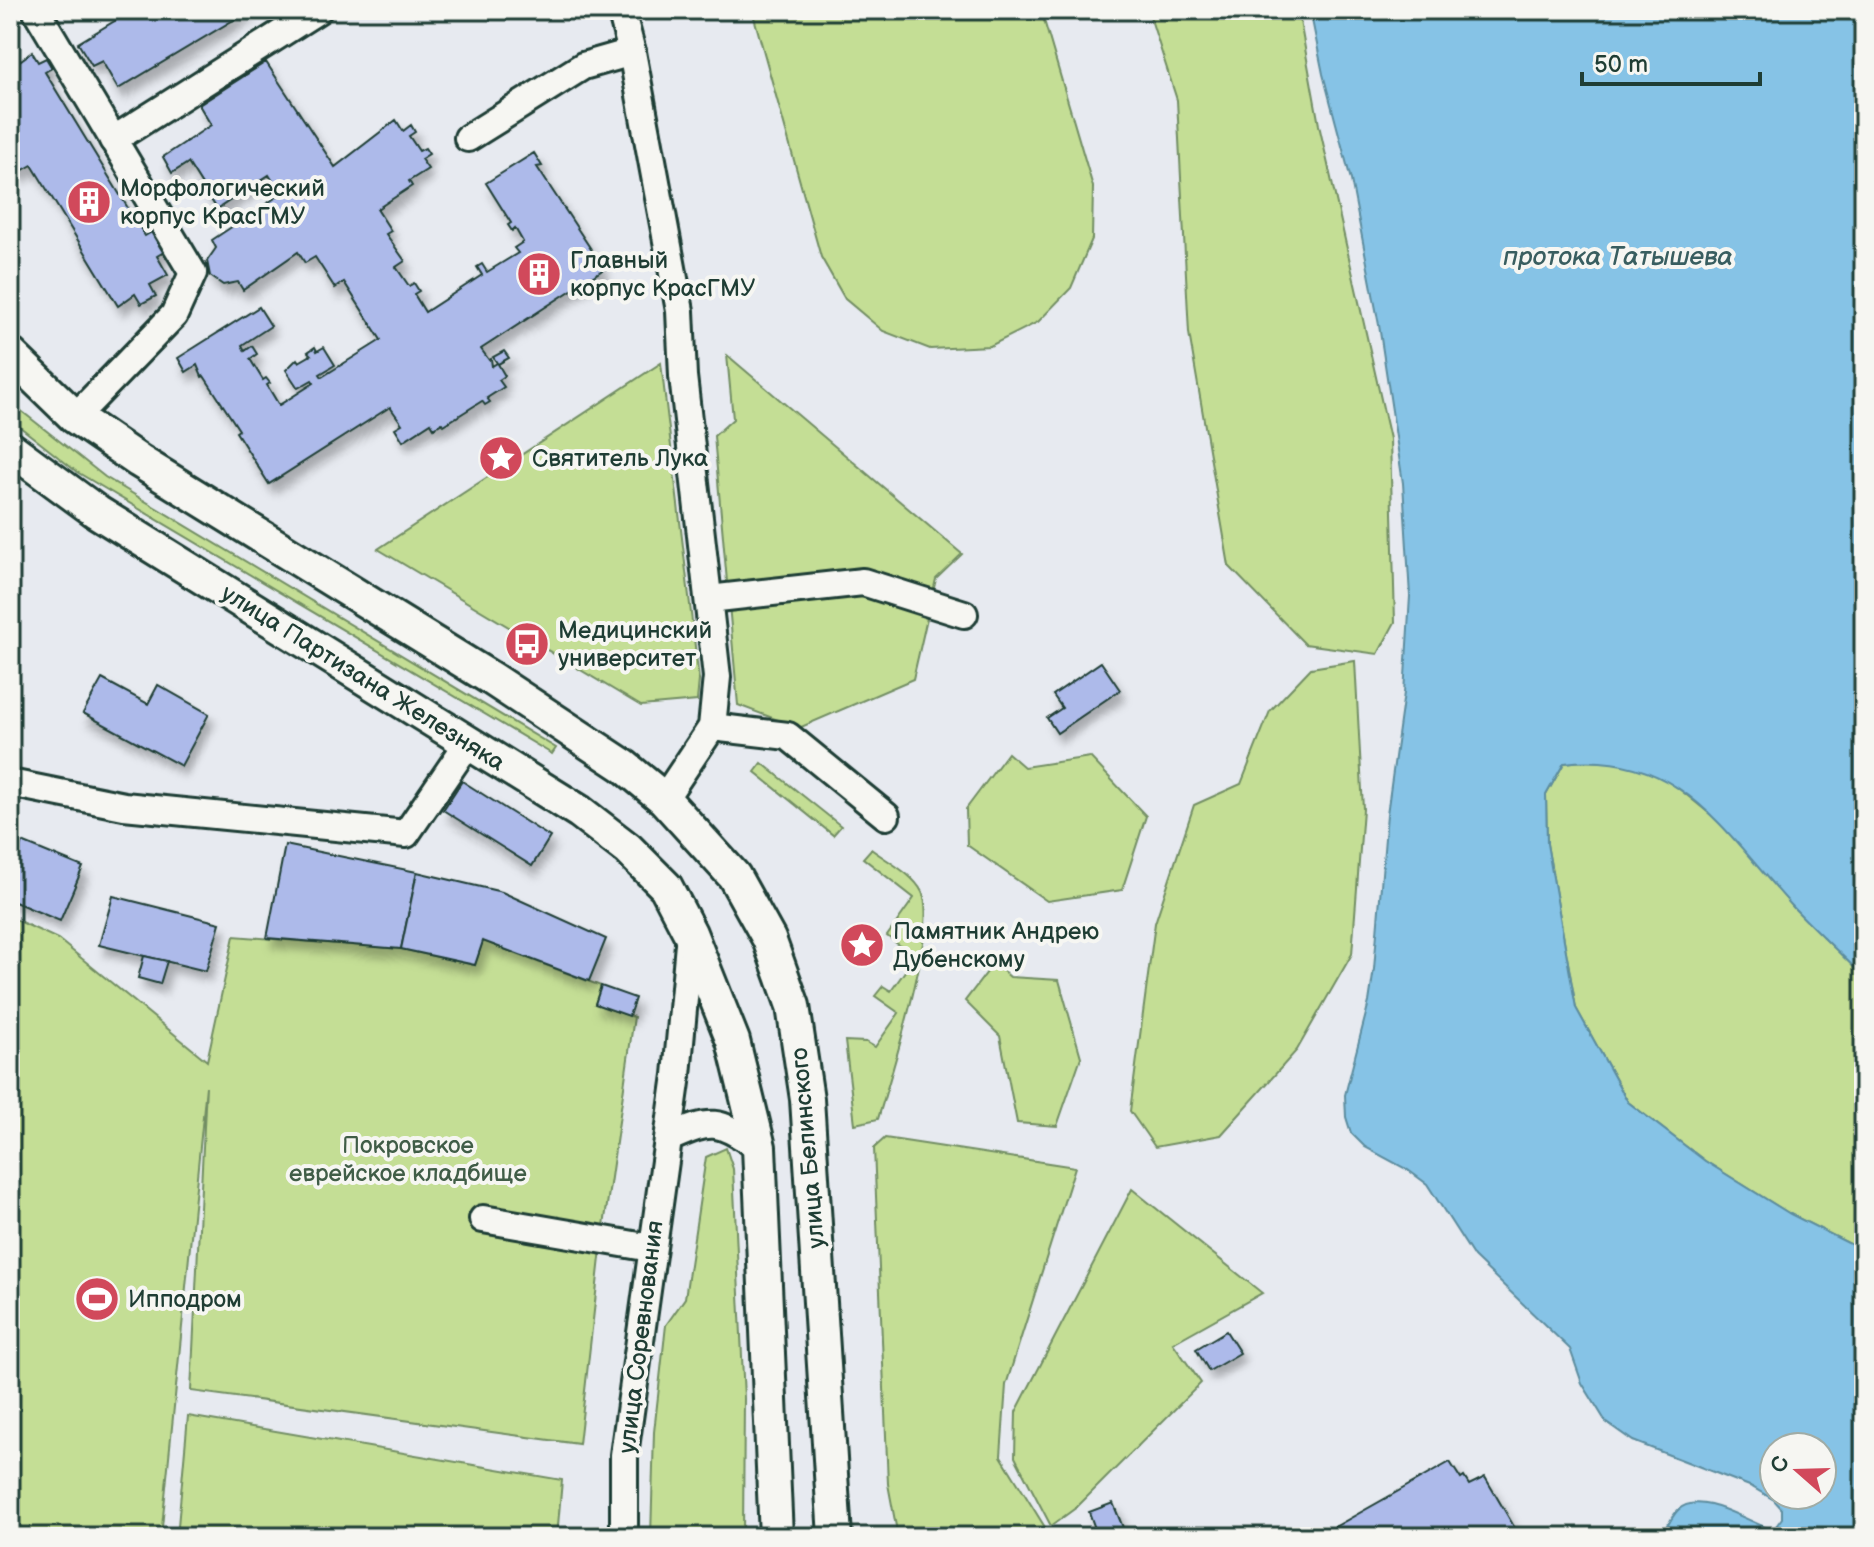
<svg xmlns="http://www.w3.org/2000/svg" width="1874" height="1547" font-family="'Balsamiq Sans',sans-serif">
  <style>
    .green { fill: #c4de95; stroke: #728e64; stroke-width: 2 }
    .water { fill: #86c3e6; stroke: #5d8d9f; stroke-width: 2; fill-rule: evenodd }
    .building { fill: #adbaea; stroke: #1f3d34; stroke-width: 2; filter: url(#shadow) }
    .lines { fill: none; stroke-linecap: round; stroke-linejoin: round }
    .minor-casing { stroke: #1f3d34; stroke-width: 32 }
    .major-casing { stroke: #1f3d34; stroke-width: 38 }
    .minor { stroke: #f6f6f2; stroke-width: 26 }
    .major { stroke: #f6f6f2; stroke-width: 32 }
    .labels { text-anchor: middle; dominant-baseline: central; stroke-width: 8; stroke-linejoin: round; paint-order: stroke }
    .poi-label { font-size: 24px; fill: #1f3d34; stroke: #f6f6f2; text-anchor: start }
    .street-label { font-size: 24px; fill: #1f3d34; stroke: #f6f6f2 }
    .park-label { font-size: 24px; fill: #405d47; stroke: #f6f6f2 }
    .water-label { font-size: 26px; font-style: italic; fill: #395e60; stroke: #f6f6f2 }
  </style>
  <defs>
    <filter id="shadow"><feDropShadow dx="5" dy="9" stdDeviation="4" flood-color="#0004"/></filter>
  </defs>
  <rect width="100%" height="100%" fill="#e7eaf0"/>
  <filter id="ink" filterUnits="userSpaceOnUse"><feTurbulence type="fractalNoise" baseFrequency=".0125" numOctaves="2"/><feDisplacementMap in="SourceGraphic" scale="16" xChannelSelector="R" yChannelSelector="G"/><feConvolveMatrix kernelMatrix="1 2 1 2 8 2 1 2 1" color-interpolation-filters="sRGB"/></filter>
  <g filter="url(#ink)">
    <g class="green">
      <polygon points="752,10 1041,10 1093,187 1092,239 1071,288 1038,322 990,346 930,349 883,331 845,299 821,257"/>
      <polygon points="1148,10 1298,10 1319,125 1390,439 1395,622 1378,654 1305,644 1229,566 1189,333 1177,100"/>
      <polygon points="727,355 962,554 936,579 913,679 799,728 738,705 714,436 733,419"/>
      <polygon points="661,363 699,680 697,701 641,706 378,549"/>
      <polygon points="10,402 105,477 556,748 552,754 77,472 10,419"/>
      <polygon points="1355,661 1363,809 1352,954 1297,1050 1221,1135 1155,1147 1130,1111 1155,923 1194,805 1241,784 1270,711 1311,668"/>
      <polygon points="1008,753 1024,767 1090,757 1146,816 1122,890 1047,901 967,845 966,809"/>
      <polygon points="1582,761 1621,762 1667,779 1721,823 1794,908 1864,977 1864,1251 1790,1214 1705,1161 1628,1102 1576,1008 1547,844 1546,795 1564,763"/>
      <polygon points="762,763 841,826 833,835 755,772"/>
      <path d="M871,849C887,861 913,874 922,892C939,925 890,1078 878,1119L855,1124L845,1041L866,1042L875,1047L899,1013L875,996L883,986L891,991L915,957L887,936L914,898L863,858Z"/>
      <polygon points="10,917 58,939 207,1061 234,936 401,949 475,965 483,941 601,986 595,1004 634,1017 602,1240 579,1444 191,1391 206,1086 161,1537 10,1537"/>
      <polygon points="994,963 1010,977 1059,980 1081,1057 1057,1126 1017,1123 1000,1036 965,1001"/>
      <polygon points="885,1138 1075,1167 1006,1385 1001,1456 1051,1537 898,1537 888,1484 874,1148"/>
      <polygon points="726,1148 733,1169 744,1398 743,1537 651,1537 654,1432 666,1325 685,1298 706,1157"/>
      <polygon points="1132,1189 1262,1293 1173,1343 1201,1383 1077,1507 1051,1526 1015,1457 1016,1412"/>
      <polygon points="188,1416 562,1480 557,1537 177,1537"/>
    </g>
    <path class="water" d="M1310,10H1864V977C1841,954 1817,932 1794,908C1725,834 1681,749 1564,763L1546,795L1547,844L1576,1008L1628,1102L1705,1161L1790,1214L1864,1251V1537H1662C1666,1529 1671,1517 1678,1510C1700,1489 1749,1523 1773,1530L1782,1518V1509L1774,1500L1752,1487L1633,1441L1606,1422L1582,1383L1570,1349L1474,1257L1427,1184L1408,1170L1365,1147L1351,1133L1346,1117L1345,1095L1369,1002L1374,969L1387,814L1404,693L1410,596L1403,483L1379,325L1351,180L1323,74ZM1774,1447H1822V1495H1774Z"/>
    <g class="building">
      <polygon points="124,10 250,10 118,89 102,61 92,66 78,43 126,14"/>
      <polygon points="32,52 38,62 46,58 52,68 45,72 145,236 155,230 167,250 157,256 168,275 150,285 156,296 141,304 135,294 118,306 32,165 18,173 10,159 10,151 20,145 10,128 10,68"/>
      <polygon points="266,62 335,167 396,120 403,131 411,125 415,132 409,136 419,151 425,148 429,154 421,159 428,169 409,181 412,186 377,209 391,231 386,234 405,261 396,267 409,286 414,283 419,291 414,294 425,312 482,275 477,267 482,264 487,272 518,253 514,248 523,242 515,228 512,231 508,225 511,223 486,183 534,153 542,166 537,167 604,269 481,349 489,360 491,359 492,366 497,363 493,357 504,351 509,358 498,364 505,376 499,380 504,387 487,398 490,402 485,405 482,401 444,425 442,423 434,428 431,423 403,441 395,428 402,424 390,407 269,484 236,432 239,430 204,376 202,377 197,365 186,372 178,358 259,307 271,326 242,345 245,351 252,346 257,354 250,359 263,380 266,378 270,383 267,385 279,405 314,383 312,380 298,388 286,370 297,359 299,362 311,355 308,352 315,347 317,351 324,347 335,365 320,374 322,377 381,340 344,282 335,288 315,257 305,263 298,252 243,290 238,282 223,285 210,276 207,261 216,248 212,240 281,194 269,175 217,209 188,163 172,173 163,157 211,125 199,105"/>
      <polygon points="1101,662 1120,690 1057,733 1047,718 1062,708 1053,695"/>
      <polygon points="102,679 148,704 158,685 209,714 181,766 83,713"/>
      <polygon points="462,781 550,837 532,866 443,810"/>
      <polygon points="22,842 83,867 60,921 10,900 10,871"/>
      <polygon points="285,845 417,872 401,949 267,938"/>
      <polygon points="417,872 502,892 606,939 589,981 483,941 475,965 401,949"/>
      <polygon points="113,896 220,923 206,971 99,945"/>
      <polygon points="144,956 167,961 160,984 138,978"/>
      <polygon points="601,986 635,998 629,1016 595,1004"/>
      <polygon points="1226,1331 1240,1353 1209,1371 1196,1349"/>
      <polygon points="1450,1462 1461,1479 1464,1477 1469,1485 1485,1477 1516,1530 1504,1537 1317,1537"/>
      <polygon points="1113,1503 1124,1530 1106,1537 1098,1537 1089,1512"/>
    </g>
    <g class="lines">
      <g class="minor-casing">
        <g id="minor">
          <polyline points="36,10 193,273 174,315 75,417"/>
          <polyline points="621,10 632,52 680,311 683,376 717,677 712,727 664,799"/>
          <polyline points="468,138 583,66 632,52"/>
          <polyline points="113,140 318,10"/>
          <polyline points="709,599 863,582 964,614"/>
          <polyline points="712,727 788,736 886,816"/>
          <polyline points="10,783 124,806 406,834 468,743"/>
          <path d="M669,1138C715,1118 716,1120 759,1147"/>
          <polyline points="483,1219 651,1248"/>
          <polyline points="624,1537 624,1455 677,1075 690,933"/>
        </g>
      </g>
      <g class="major-casing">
        <g id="major">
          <polyline points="10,354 75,417 139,461 492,679 624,766 664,799 734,876 769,939 793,1006 807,1099 835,1537"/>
          <polyline points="10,448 97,512 580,812 628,849 666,887 690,933 733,1041 759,1147 776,1537"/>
        </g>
      </g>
      <use href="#minor" class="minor"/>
      <use href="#major" class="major"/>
    </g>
  </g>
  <defs>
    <g id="building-disc" transform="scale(2.3)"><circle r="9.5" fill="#d1495b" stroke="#f6f6f2"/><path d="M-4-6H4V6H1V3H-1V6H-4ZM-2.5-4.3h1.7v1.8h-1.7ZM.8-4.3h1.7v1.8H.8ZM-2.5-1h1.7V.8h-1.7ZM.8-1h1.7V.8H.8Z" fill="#fff"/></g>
    <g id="sight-disc" transform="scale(2.3)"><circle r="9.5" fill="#d1495b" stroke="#f6f6f2"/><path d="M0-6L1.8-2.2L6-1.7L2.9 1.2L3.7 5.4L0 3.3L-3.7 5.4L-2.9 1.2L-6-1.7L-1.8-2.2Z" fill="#fff"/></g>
    <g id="bus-disc" transform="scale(2.3)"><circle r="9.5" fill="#d1495b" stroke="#f6f6f2"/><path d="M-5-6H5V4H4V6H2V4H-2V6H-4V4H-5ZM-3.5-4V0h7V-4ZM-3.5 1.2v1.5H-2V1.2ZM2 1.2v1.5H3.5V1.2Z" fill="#fff"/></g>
    <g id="stadium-disc" transform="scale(2.3)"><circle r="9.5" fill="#d1495b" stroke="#f6f6f2"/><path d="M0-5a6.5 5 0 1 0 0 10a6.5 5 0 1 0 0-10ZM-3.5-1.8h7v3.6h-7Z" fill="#fff"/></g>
  </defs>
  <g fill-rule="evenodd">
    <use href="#building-disc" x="89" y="202"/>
    <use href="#building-disc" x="539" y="274"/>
    <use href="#sight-disc" x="501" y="458"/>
    <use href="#bus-disc" x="527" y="644"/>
    <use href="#sight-disc" x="862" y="945"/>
    <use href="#stadium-disc" x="97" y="1299"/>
  </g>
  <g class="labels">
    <g class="poi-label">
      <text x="120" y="188">Морфологический<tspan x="120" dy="28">корпус КрасГМУ</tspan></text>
      <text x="570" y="260">Главный<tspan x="570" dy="28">корпус КрасГМУ</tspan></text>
      <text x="532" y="458">Святитель Лука</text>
      <text x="558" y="630">Медицинский<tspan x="558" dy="28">университет</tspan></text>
      <text x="893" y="931">Памятник Андрею<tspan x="893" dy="28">Дубенскому</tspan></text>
      <text x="128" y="1299">Ипподром</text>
    </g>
    <g class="street-label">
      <text transform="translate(363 678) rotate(32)">улица Партизана Железняка</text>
      <text transform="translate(808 1148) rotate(-95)">улица Белинского</text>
      <text transform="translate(641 1337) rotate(-83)">улица Соревнования</text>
    </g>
    <g class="park-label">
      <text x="408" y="1145">Покровское<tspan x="408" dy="28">еврейское кладбище</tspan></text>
    </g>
    <g class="water-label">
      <text x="1618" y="257">протока Татышева</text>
    </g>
  </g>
  <rect width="1874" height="1547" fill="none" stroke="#f6f6f2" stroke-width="40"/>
  <rect x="20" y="20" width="1834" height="1507" fill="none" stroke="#1f3d34" stroke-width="3" filter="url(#ink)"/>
  <g transform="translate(1798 1471) rotate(290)"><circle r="38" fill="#f6f6f2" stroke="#a0aca6" stroke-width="2"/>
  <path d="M0-6L14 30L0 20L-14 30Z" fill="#d1495b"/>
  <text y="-12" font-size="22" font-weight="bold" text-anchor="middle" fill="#1f3d34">С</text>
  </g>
  <path d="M1582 72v12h178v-12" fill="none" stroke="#1f3d34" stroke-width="4"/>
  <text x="1594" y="72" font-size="24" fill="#1f3d34" stroke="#f6f6f2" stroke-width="6" paint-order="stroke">50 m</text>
</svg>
